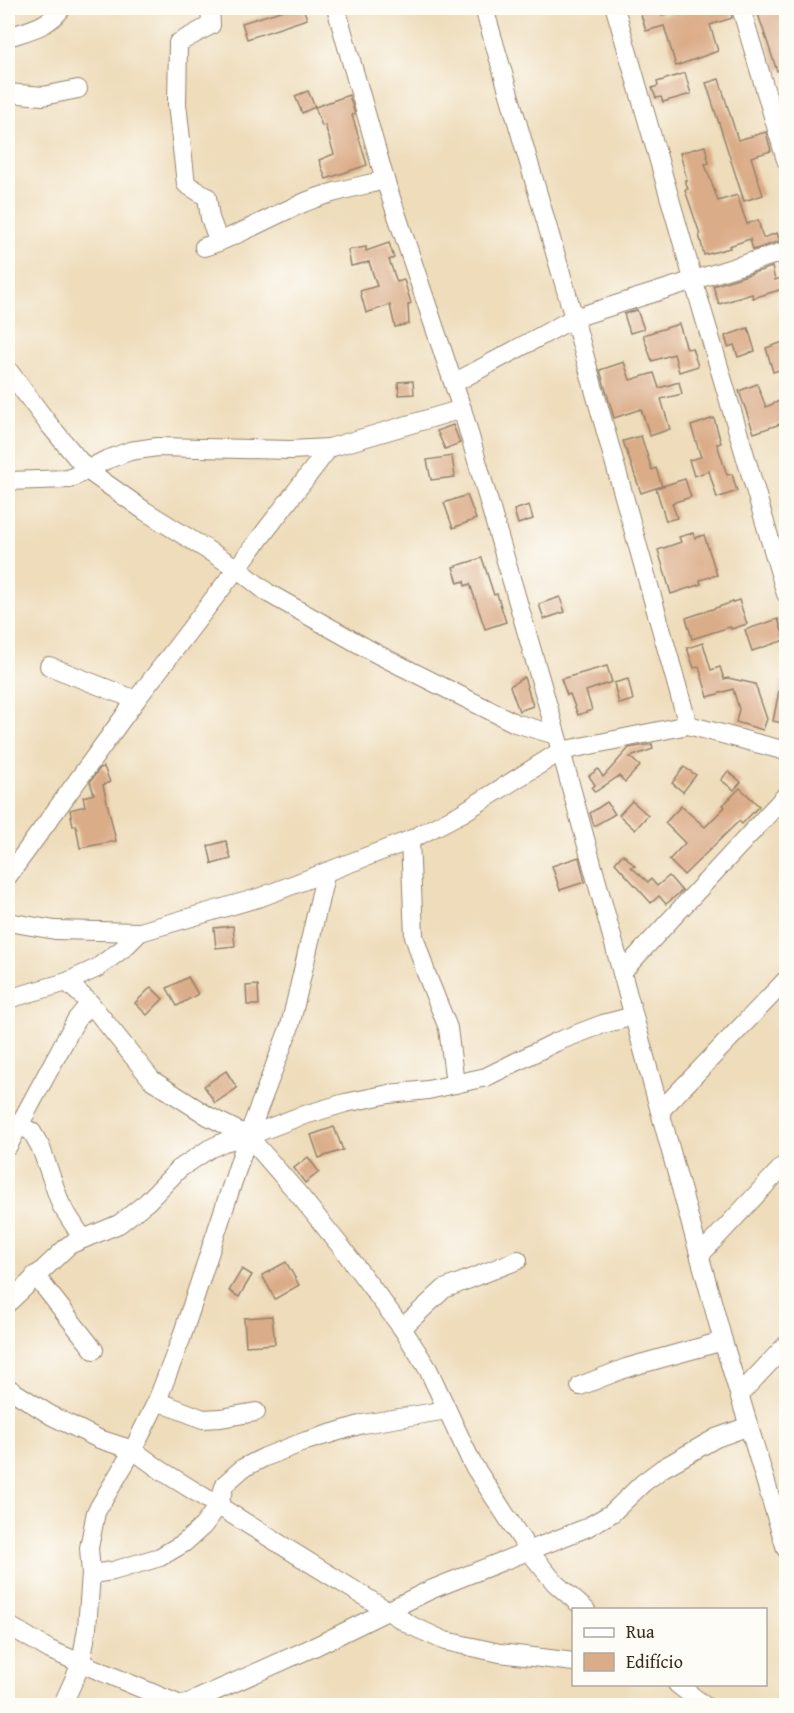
<svg xmlns="http://www.w3.org/2000/svg" width="794" height="1713" font-family="'Gentium Book Plus',serif">
  <style>
    .building { fill: #dbac88 }
    .lines { fill: none; stroke-linecap: round; stroke-linejoin: round }
    .minor-casing { stroke: #94836c; stroke-width: 20 }
    .minor { stroke: #fff; stroke-width: 18 }
  </style>
  <rect width="100%" height="100%" fill="#fdfcf7"/>
  <filter id="ink" filterUnits="userSpaceOnUse"><feTurbulence type="fractalNoise" baseFrequency=".0167" numOctaves="2"/><feDisplacementMap in="SourceGraphic" scale="12" xChannelSelector="R" yChannelSelector="G"/><feConvolveMatrix kernelMatrix="1 2 1 2 8 2 1 2 1" color-interpolation-filters="sRGB"/></filter>
  <filter id="wash" filterUnits="userSpaceOnUse"><feTurbulence type="fractalNoise" baseFrequency=".008" numOctaves="4" result="noise"/><feDisplacementMap in="SourceGraphic" scale="24" xChannelSelector="R" yChannelSelector="G"/><feGaussianBlur stdDeviation="1.35" result="paint"/><feColorMatrix in="noise" values="0 0 0 0 0 0 0 0 0 0 0 0 0 0 0 0 0 1.4 0 .05"/><feComposite in="paint" operator="in"/></filter>
  <g filter="url(#wash)">
    <rect width="100%" height="100%" fill="#eedcba"/>
    <g id="blocks">
      <g class="building">
        <polygon points="290,8 303,8 307,19 247,39 242,23"/>
        <polygon points="639,8 660,8 662,15 687,8 730,8 732,18 710,25 718,51 676,66 664,26 646,31"/>
        <polygon points="756,8 783,8 786,17 786,68 777,71"/>
        <polygon points="685,73 691,94 663,102 661,97 656,98 652,88 658,86 657,82"/>
        <polygon points="719,79 738,140 766,132 771,151 751,157 763,195 744,201 706,83"/>
        <polygon points="308,91 315,107 302,113 295,96"/>
        <polygon points="349,95 355,114 352,115 367,165 326,179 319,160 334,154 325,125 322,126 315,107"/>
        <polygon points="705,146 709,163 705,164 718,201 737,195 747,224 758,220 763,238 777,233 780,241 753,250 750,239 729,246 730,248 704,255 699,234 700,234 685,190 688,189 685,180 687,180 680,153"/>
        <polygon points="389,243 394,258 389,260 397,282 404,280 411,303 408,305 409,324 395,327 390,305 366,313 360,291 377,286 369,262 351,266 348,250 366,247 366,251"/>
        <polygon points="772,267 775,280 786,276 786,288 753,298 752,294 719,304 713,286"/>
        <polygon points="637,310 644,329 630,333 624,314"/>
        <polygon points="679,324 687,349 692,348 698,366 679,372 674,354 652,361 643,335"/>
        <polygon points="748,328 755,351 738,357 734,345 728,347 725,336"/>
        <polygon points="786,341 786,368 773,372 766,348"/>
        <polygon points="624,362 630,380 654,373 659,388 679,382 682,394 661,399 670,429 650,436 641,409 614,418 600,370"/>
        <polygon points="413,381 414,394 399,395 398,382"/>
        <polygon points="757,384 766,407 786,398 786,422 754,433 739,391"/>
        <polygon points="714,418 721,443 717,444 727,475 732,474 737,491 717,498 709,471 694,476 689,460 701,457 691,426"/>
        <polygon points="453,425 460,443 445,449 437,431"/>
        <polygon points="641,436 652,470 656,468 662,486 641,493 623,441"/>
        <polygon points="452,456 455,477 431,480 427,460"/>
        <polygon points="685,479 691,497 672,503 677,518 666,521 656,488"/>
        <polygon points="467,495 476,519 453,528 444,503"/>
        <polygon points="529,505 533,519 518,524 514,510"/>
        <polygon points="693,533 695,538 704,535 717,575 700,580 701,584 671,594 658,550 681,542 679,537"/>
        <polygon points="482,558 494,595 497,594 506,622 485,629 470,584 465,586 464,581 458,583 453,567"/>
        <polygon points="560,597 565,612 544,619 539,604"/>
        <polygon points="739,600 747,624 731,629 730,627 692,639 686,618"/>
        <polygon points="778,619 785,640 752,651 745,630"/>
        <polygon points="703,643 711,670 720,667 724,679 728,678 755,684 767,719 763,730 736,722 739,709 733,689 708,697 699,667 694,668 687,648"/>
        <polygon points="607,666 612,682 586,691 592,710 578,715 570,694 567,695 561,679"/>
        <polygon points="524,677 533,706 519,711 510,686"/>
        <polygon points="628,679 633,700 619,704 614,683"/>
        <polygon points="781,681 786,682 786,724 773,721"/>
        <polygon points="652,744 653,749 630,757 640,766 625,782 619,776 595,792 592,788 595,785 589,776 598,769 603,777 629,748"/>
        <polygon points="104,767 110,782 103,785 116,841 80,848 76,825 73,826 70,810 85,806 83,797 94,794 90,782 100,768"/>
        <polygon points="684,767 696,775 683,792 672,783"/>
        <polygon points="728,771 741,782 734,790 721,780"/>
        <polygon points="740,788 759,806 742,824 739,821 684,875 669,860 685,843 665,823 681,806 705,827 725,807 723,805"/>
        <polygon points="632,801 648,815 635,830 619,815"/>
        <polygon points="607,802 615,814 594,826 590,813"/>
        <polygon points="226,841 231,859 212,864 208,846"/>
        <polygon points="623,854 635,866 631,867 648,882 651,879 657,886 669,876 682,891 666,904 659,896 651,903 615,863"/>
        <polygon points="579,857 585,882 560,890 552,866"/>
        <polygon points="233,926 235,946 216,948 214,928"/>
        <polygon points="188,977 198,994 177,1006 167,988"/>
        <polygon points="258,985 259,1005 247,1005 246,986"/>
        <polygon points="151,987 163,999 147,1015 135,1003"/>
        <polygon points="226,1071 237,1088 215,1103 204,1086"/>
        <polygon points="334,1127 343,1150 319,1158 311,1135"/>
        <polygon points="308,1157 319,1172 305,1183 294,1168"/>
        <polygon points="286,1262 299,1285 275,1299 262,1275"/>
        <polygon points="242,1269 252,1275 239,1297 229,1291"/>
        <polygon points="272,1316 275,1344 246,1346 244,1318"/>
      </g>
    </g>
  </g>
  <g filter="url(#ink)">
    <use href="#blocks" fill-opacity="0" stroke="#94836c" stroke-width="1.5"/>
    <g class="lines">
      <g class="minor-casing">
        <g id="minor">
          <polyline points="210,8 211,25 178,43 177,104 186,184 207,197 210,218 219,242"/>
          <polyline points="336,8 385,180 462,409 561,751 723,1341 786,1549"/>
          <polyline points="484,8 574,318 688,725"/>
          <polyline points="615,8 693,279 786,594"/>
          <polyline points="741,8 786,160"/>
          <path d="M8,37C29,30 48,27 62,8"/>
          <polyline points="8,93 43,96 78,89"/>
          <path d="M204,247C239,236 267,218 301,204C328,192 357,187 385,180"/>
          <polyline points="8,370 47,422 87,470 145,511 238,569 268,593 377,654 515,723 556,735"/>
          <polyline points="454,383 574,318 786,251"/>
          <polyline points="8,481 69,479 106,460 130,451 157,447 291,450 329,448 462,409"/>
          <polyline points="49,666 136,700"/>
          <polyline points="410,840 414,936 426,973 448,1028 455,1084"/>
          <polyline points="8,876 136,700 329,448"/>
          <polyline points="8,922 55,930 140,932"/>
          <polyline points="623,971 786,795"/>
          <polyline points="67,982 90,1003 152,1080 208,1116 248,1136 300,1196 342,1248 402,1328 428,1369 472,1463 529,1551 555,1583 586,1610"/>
          <polyline points="8,999 67,982 97,968 125,947 140,932 261,897 410,840 462,813 561,751 688,725 786,751"/>
          <polyline points="661,1110 786,980"/>
          <polyline points="18,1124 32,1132 41,1148 61,1205 83,1239"/>
          <polyline points="8,1146 76,1020 90,1003"/>
          <polyline points="700,1255 786,1163"/>
          <polyline points="35,1275 94,1350"/>
          <polyline points="8,1303 69,1245 119,1224 147,1202 179,1169 209,1149 224,1142 248,1136 298,1117 345,1103 389,1094 428,1090 486,1077 556,1042 603,1024 634,1016"/>
          <polyline points="402,1328 444,1289 518,1260"/>
          <polyline points="580,1386 626,1368 723,1341"/>
          <polyline points="8,1388 52,1416 99,1439 133,1450 162,1471 412,1626 445,1641 500,1653 574,1662"/>
          <polyline points="740,1394 786,1345"/>
          <polyline points="157,1401 203,1419 221,1418 256,1412"/>
          <polyline points="91,1574 113,1571 160,1557 184,1543 203,1526 218,1506 225,1484 243,1468 265,1457 306,1441 363,1424 447,1410"/>
          <polyline points="8,1625 50,1650 183,1706"/>
          <polyline points="677,1684 705,1706"/>
          <polyline points="62,1706 81,1664 87,1628 91,1574 89,1548 96,1512 133,1450 157,1401 181,1339 248,1136 290,1026 326,872"/>
          <polyline points="182,1706 316,1646 430,1590 586,1528 612,1513 643,1483 663,1468 716,1438 749,1426"/>
        </g>
      </g>
      <use href="#minor" class="minor"/>
    </g>
  </g>
  <rect width="794" height="1713" fill="none" stroke="#fdfcf7" stroke-width="30"/>
  <rect x="572" y="1608" width="195" height="78" fill="#fdfcf7" stroke="#afa8a0" stroke-width="1.5"/>
  <rect x="584" y="1628" width="30" height="9" fill="#ffffff" stroke="#afa8a0" stroke-width="1.5"/>
  <text x="626" y="1638" font-size="18" fill="#3b2a1e">Rua</text>
  <rect x="584" y="1653" width="30" height="18" fill="#dbac88" stroke="#afa8a0" stroke-width="1.5"/>
  <text x="626" y="1668" font-size="18" fill="#3b2a1e">Edifício</text>
</svg>
